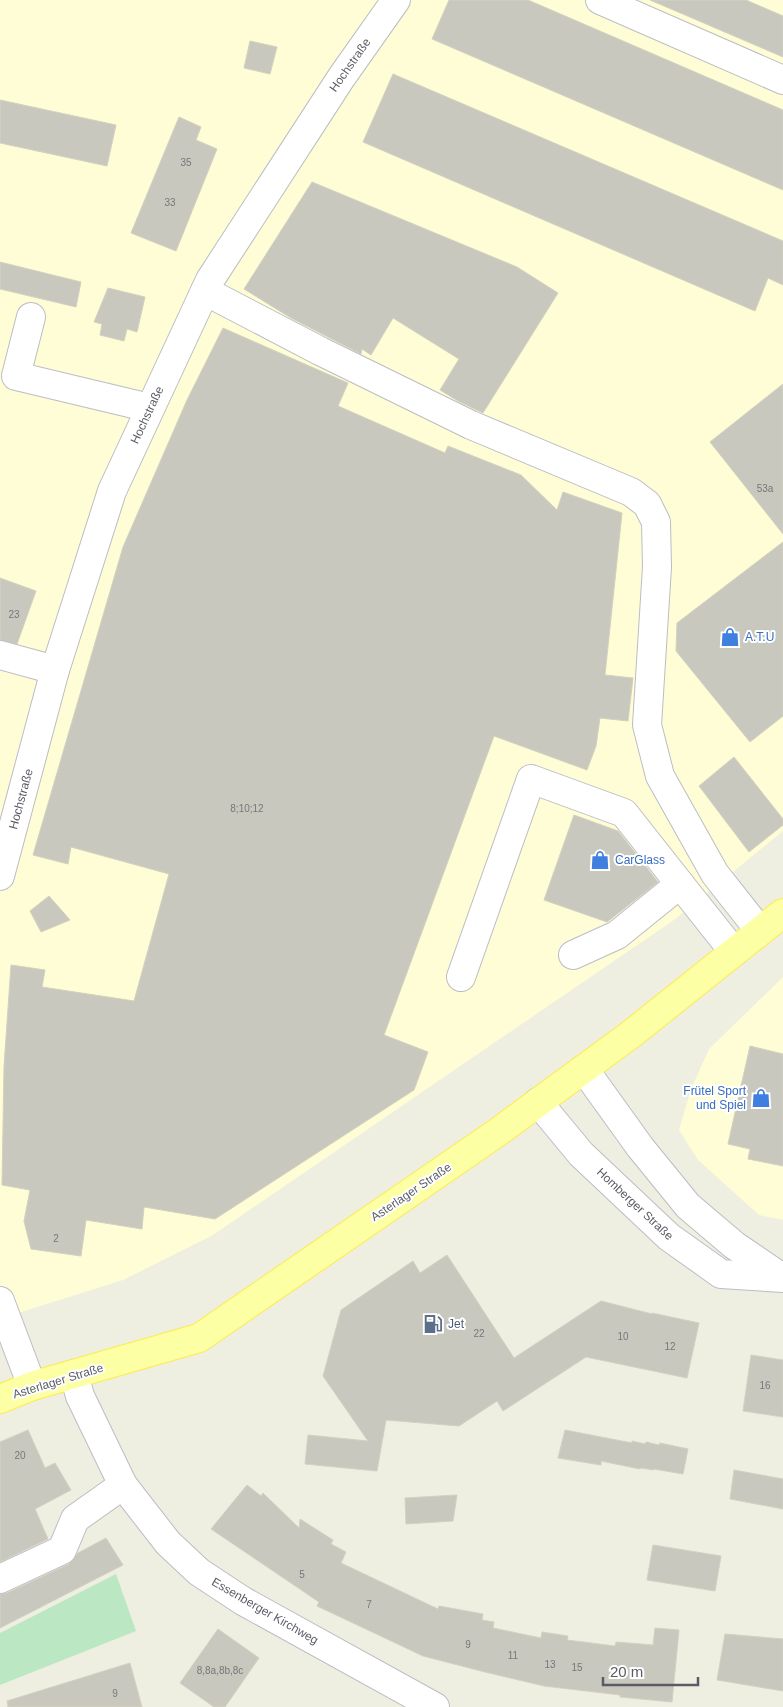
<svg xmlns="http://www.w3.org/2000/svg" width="783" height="1707" font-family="Helvetica,sans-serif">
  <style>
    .commercial { fill: #fffdd5 }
    .green { fill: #bbe8c3 }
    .building { fill: #c9c8be; stroke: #d3d1bf }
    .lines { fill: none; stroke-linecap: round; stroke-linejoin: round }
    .minor-casing { stroke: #bcbdc4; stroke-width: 30 }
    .major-casing { stroke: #feec4b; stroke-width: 30 }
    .minor { stroke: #fff; stroke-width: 28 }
    .major { stroke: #fdffa5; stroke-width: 28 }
    .labels { text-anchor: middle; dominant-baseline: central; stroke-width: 4; stroke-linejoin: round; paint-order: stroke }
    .number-label { font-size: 10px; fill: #76777a }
    .street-label { font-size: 12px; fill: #5a5c64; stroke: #fff }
    .shop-label { font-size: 12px; fill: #366cbe; stroke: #fff; text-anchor: start }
    .service-label { font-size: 12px; fill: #4e5e75; stroke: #fff; text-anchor: start }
  </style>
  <rect width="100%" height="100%" fill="#eeeee1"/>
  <g class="commercial">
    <polygon points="0,0 783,0 783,831 674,920 213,1235 123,1280 15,1314 0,1323"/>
    <polygon points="783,977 783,1220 759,1215 698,1160 679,1130 691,1089 709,1049"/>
  </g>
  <polygon class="green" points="116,1574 136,1631 0,1685 0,1633"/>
  <g class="building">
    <polygon points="449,0 528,0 783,110 783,190 432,39"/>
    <polygon points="650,0 746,0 783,16 783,57"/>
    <polygon points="250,41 277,47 270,74 244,68"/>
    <polygon points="393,74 783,241 783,285 768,278 755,311 363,142"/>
    <polygon points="0,100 116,125 107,166 0,143"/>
    <polygon points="179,117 201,127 196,140 217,149 176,251 131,233"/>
    <polygon points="312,182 517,267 558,293 483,413 458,401 440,390 459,359 393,318 371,355 362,349 361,354 291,318 244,289"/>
    <polygon points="0,262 81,282 76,307 0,289"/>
    <polygon points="108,288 145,297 137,332 127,329 124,341 100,335 102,324 94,322"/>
    <polygon points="223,328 348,383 338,406 445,453 448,446 521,475 557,510 563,492 622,513 605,675 633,678 628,721 600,718 596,746 587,770 494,736 384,1035 428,1052 414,1090 215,1219 144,1207 142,1229 86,1220 81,1256 31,1249 24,1221 30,1190 2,1185 4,1066 11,965 45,970 42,987 134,1001 169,874 71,847 68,864 33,855 123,547 187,400"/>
    <polygon points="783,384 783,534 710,442"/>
    <polygon points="783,542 783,716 750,742 676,651 677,623"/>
    <polygon points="0,578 36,591 17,644 0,640"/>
    <polygon points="734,757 783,819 783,825 749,852 699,786"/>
    <polygon points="574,815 618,831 658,882 607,922 544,900"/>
    <polygon points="49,896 70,920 41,932 30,911"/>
    <polygon points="750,1046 783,1054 783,1166 748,1159 750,1149 728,1144"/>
    <polygon points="447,1255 514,1358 601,1301 652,1314 652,1313 699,1323 687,1378 586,1357 503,1411 497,1401 459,1426 386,1420 377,1471 305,1464 308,1435 368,1441 323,1376 341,1310 413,1261 420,1273"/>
    <polygon points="751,1355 783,1360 783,1417 743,1411"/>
    <polygon points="28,1430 45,1468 55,1463 71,1490 35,1509 48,1539 0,1562 0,1442"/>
    <polygon points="565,1430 632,1443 632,1441 645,1444 646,1442 659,1445 660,1443 688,1449 683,1474 654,1469 654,1470 641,1468 640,1469 601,1461 601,1465 558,1458"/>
    <polygon points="734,1470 783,1479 783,1509 730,1499"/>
    <polygon points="247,1485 261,1496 263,1493 299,1528 300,1519 333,1540 331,1544 346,1552 341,1563 438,1609 439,1606 483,1614 482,1620 494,1622 493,1628 541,1638 542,1632 568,1636 567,1640 615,1646 616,1642 653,1645 655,1628 679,1630 672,1702 620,1697 620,1695 544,1686 485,1672 423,1656 317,1606 319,1602 211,1529"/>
    <polygon points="457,1495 453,1521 406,1524 405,1498"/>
    <polygon points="106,1538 123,1565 0,1628 0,1594 7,1593 69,1564 78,1553"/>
    <polygon points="653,1545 721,1556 715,1591 647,1580"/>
    <polygon points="218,1629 259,1658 225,1707 214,1707 180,1683"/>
    <polygon points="725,1634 783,1639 783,1691 717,1680"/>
    <polygon points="130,1663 142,1707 8,1707 7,1701"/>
  </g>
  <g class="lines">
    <g class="minor-casing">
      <g id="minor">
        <polyline points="600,0 783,80"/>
        <polyline points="205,291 320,351 471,425 631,492 647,504 656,522 657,567 647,725 660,776 715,874 760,931"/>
        <polyline points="31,317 16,376 150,408"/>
        <polyline points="0,655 55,670"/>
        <polyline points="0,876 55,670 112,491 210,280 341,78 396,0"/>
        <polyline points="573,955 617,935 680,884 734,952"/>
        <polyline points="461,977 531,779 624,813 680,884"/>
        <polyline points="584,1069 640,1147 688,1206 734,1245 781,1277"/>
        <polyline points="538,1102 581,1154 669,1237 721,1274 783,1278"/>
        <polyline points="0,1301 32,1386"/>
        <polyline points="74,1374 80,1396 123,1485 168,1543 199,1572 243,1601 435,1707"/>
        <polyline points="0,1579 62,1550 75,1519 123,1485"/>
      </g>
    </g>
    <g class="major-casing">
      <polyline id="major" points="0,1399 32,1386 199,1338 498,1132 630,1035 783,913"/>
    </g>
    <use href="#minor" class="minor"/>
    <use href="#major" class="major"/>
  </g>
  <defs>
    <g id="shop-bare" transform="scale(1.5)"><path d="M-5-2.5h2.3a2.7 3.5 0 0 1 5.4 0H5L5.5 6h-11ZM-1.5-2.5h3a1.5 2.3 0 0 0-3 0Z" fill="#3f7fe0" stroke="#fff" stroke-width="2.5" paint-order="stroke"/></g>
    <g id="fuel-bare" transform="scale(1.5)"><path d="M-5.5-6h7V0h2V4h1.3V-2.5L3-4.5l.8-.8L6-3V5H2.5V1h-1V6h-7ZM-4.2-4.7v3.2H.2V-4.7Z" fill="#5c6f8a" stroke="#fff" stroke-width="2.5" paint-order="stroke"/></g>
  </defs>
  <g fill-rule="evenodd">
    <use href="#shop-bare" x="730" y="637"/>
    <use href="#shop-bare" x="600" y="860"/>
    <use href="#shop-bare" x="761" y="1098"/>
    <use href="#fuel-bare" x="433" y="1324"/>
  </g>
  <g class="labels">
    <g class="number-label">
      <text x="186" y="162">35</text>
      <text x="170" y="202">33</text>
      <text x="765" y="488">53a</text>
      <text x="14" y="614">23</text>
      <text x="247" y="808">8;10;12</text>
      <text x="56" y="1238">2</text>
      <text x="479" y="1333">22</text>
      <text x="623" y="1336">10</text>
      <text x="670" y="1346">12</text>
      <text x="765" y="1385">16</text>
      <text x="20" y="1455">20</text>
      <text x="302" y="1574">5</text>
      <text x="369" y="1604">7</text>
      <text x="468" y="1644">9</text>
      <text x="513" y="1655">11</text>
      <text x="550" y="1664">13</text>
      <text x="577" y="1667">15</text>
      <text x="220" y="1670">8,8a,8b,8c</text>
      <text x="115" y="1693">9</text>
    </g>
    <g class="street-label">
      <text transform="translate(350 65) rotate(-55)">Hochstraße</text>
      <text transform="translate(147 415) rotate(-65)">Hochstraße</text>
      <text transform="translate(21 799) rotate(-75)">Hochstraße</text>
      <text transform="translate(411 1192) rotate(-34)">Asterlager Straße</text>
      <text transform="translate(635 1204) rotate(43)">Homberger Straße</text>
      <text transform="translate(58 1381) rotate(-17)">Asterlager Straße</text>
      <text transform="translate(265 1611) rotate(30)">Essenberger Kirchweg</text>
    </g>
    <g class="shop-label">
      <text x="745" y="637">A.T.U</text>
      <text x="615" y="860">CarGlass</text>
      <text x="746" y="1091" text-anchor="end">Frütel Sport<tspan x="746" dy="14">und Spiel</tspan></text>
    </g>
    <g class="service-label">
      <text x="448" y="1324">Jet</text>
    </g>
  </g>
  <path d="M603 1677v8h95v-8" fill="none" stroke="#5a5c64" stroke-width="2.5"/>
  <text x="610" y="1677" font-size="15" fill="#5a5c64" stroke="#ffffff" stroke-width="4" paint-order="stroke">20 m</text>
</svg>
